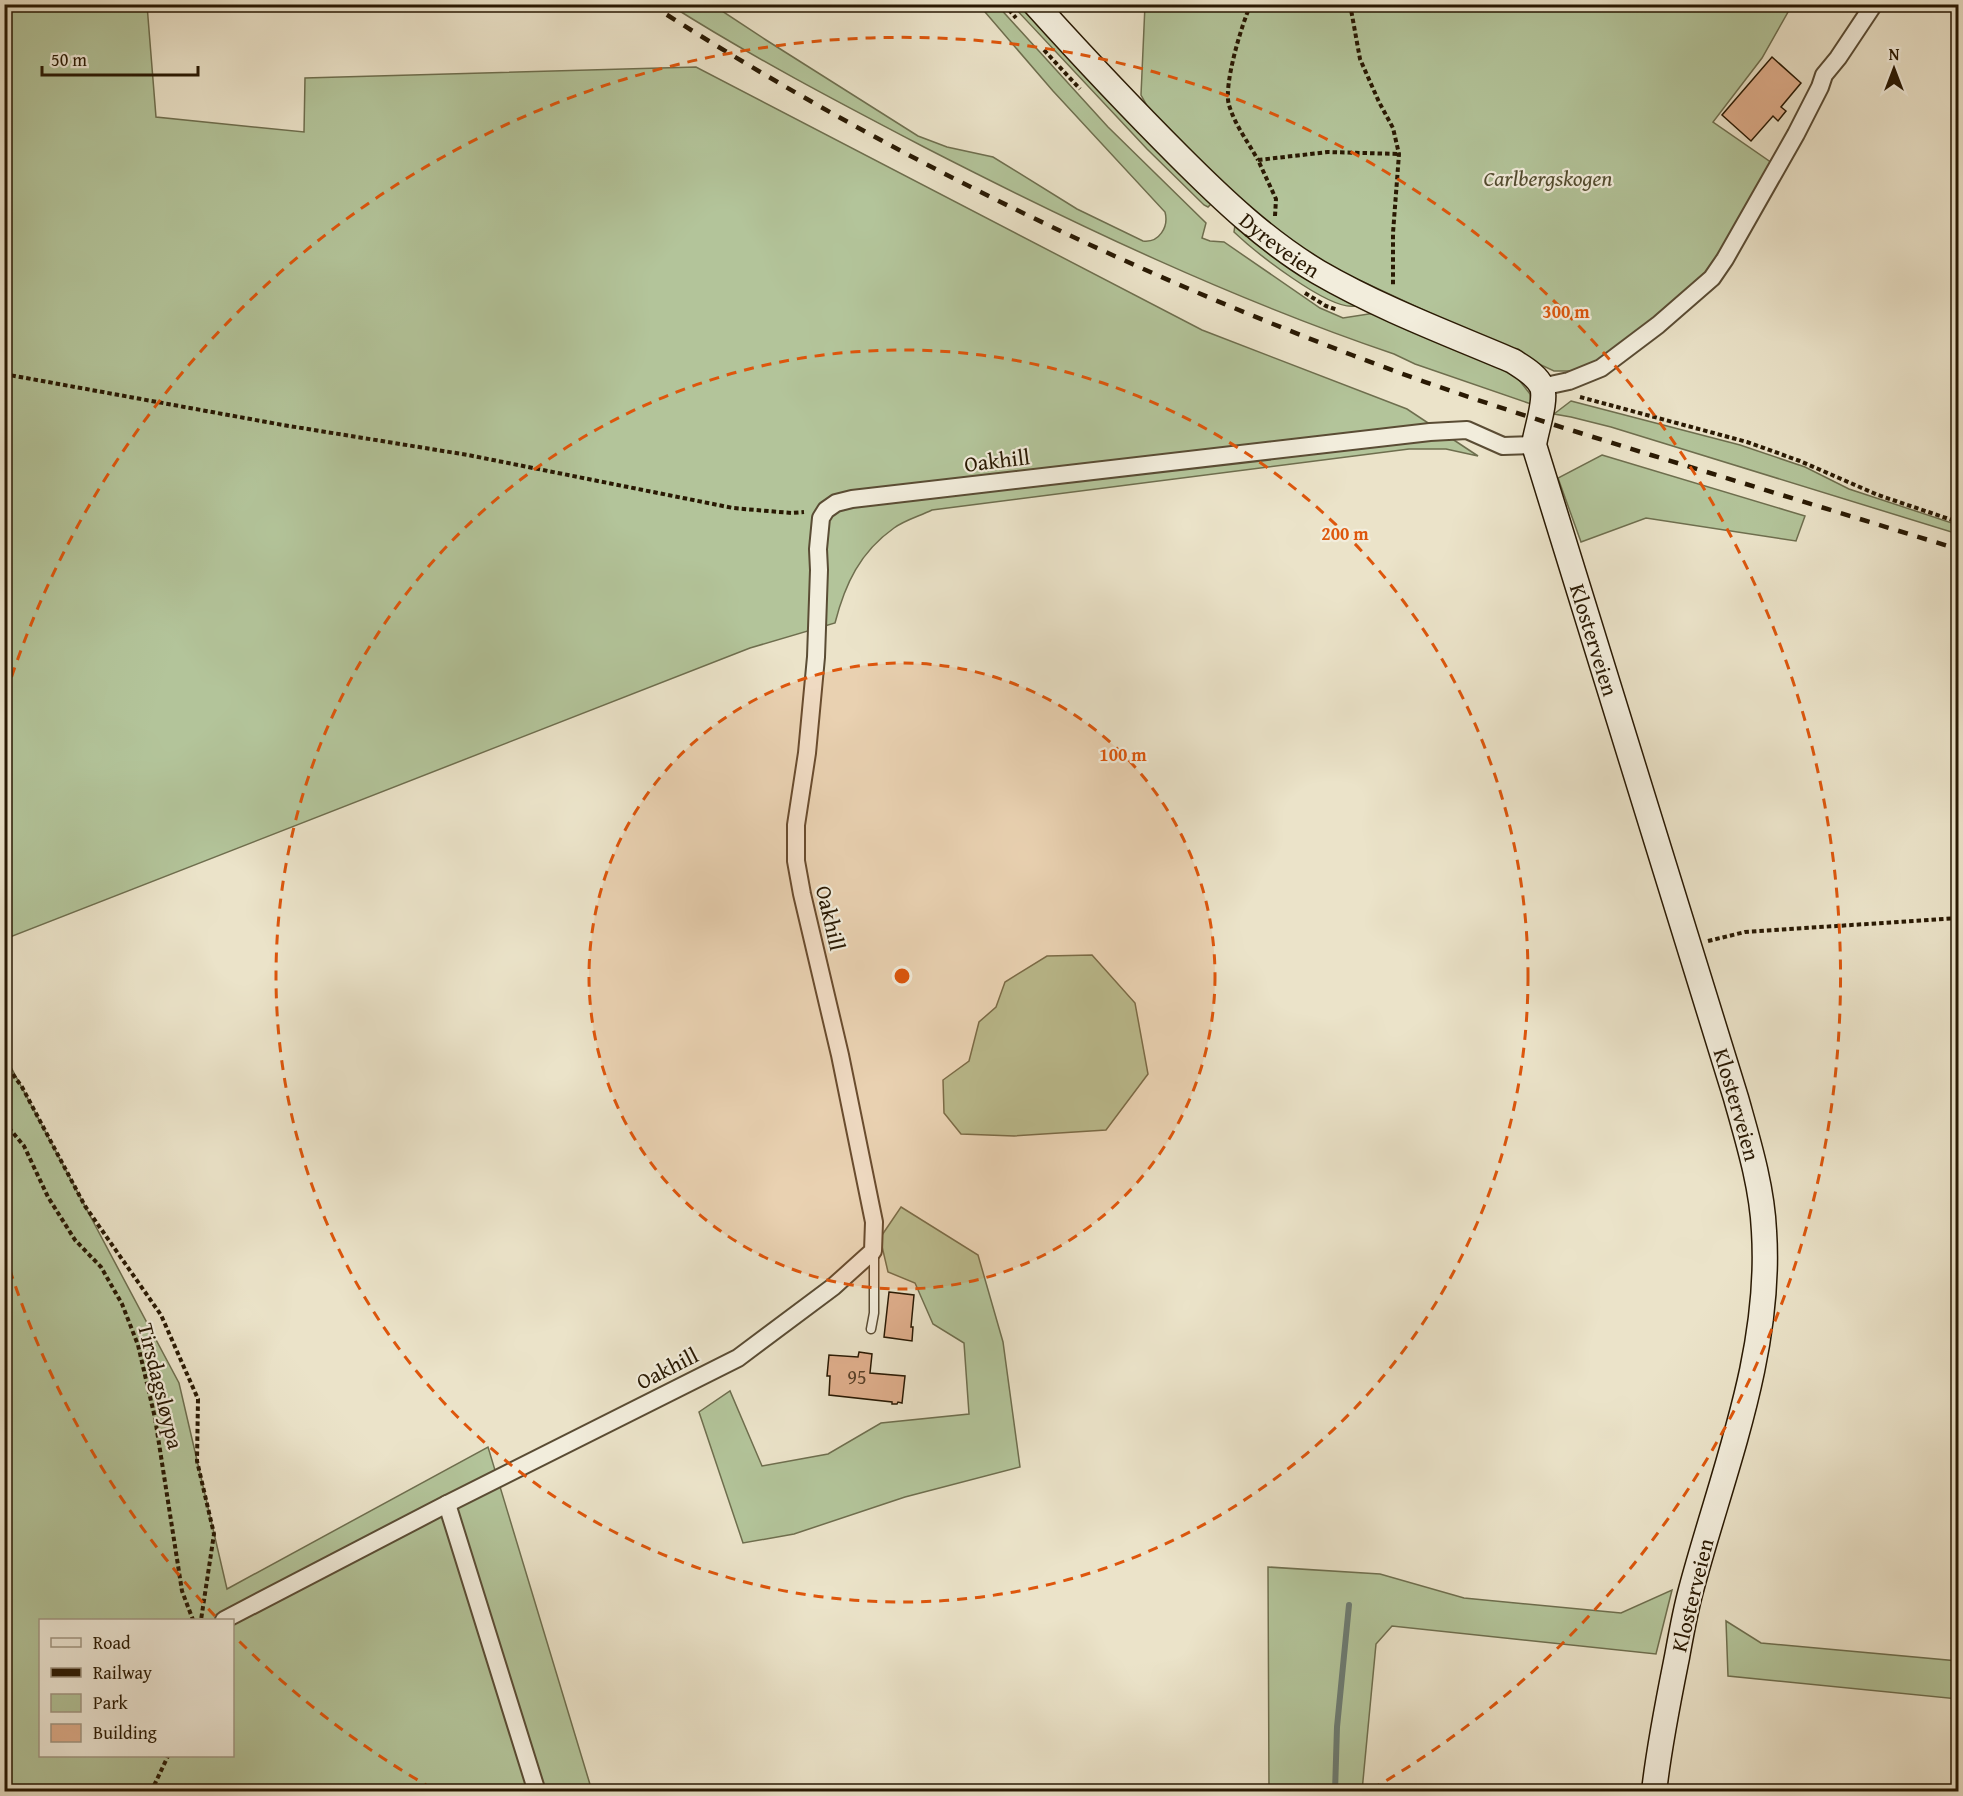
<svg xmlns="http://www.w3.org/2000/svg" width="1963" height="1796" font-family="'Gentium Book Plus',serif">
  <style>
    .green { fill: #b3c49a; stroke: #6e6e4e; stroke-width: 1.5; fill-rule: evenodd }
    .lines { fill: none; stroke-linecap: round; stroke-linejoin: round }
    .stream { stroke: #6c7b72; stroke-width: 6 }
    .building { fill: #e0af8d; stroke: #291903; stroke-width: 1.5 }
    .service-casing { stroke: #5a4c34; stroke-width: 11 }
    .minor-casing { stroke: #5a4c34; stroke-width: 20 }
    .secondary-casing { stroke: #291903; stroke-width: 27 }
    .path { stroke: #291903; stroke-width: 4; stroke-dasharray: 4.5 3; stroke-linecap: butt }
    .service { stroke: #f2eddc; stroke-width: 8 }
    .minor { stroke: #f2eddc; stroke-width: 16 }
    .secondary { stroke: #f2eddc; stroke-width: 24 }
    .rail { stroke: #291903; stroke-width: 4.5; stroke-dasharray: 10 10; stroke-linecap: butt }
    .ring { fill: none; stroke: #de560c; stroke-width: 3; stroke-dasharray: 10 8 }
    .labels { text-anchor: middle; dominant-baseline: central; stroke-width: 4.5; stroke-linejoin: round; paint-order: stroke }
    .number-label { font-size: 20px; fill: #573e26 }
    .park-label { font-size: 22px; font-style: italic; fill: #524c30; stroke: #f2eddc }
    .street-label { font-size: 22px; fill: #291903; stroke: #f2eddc }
    .centre { fill: #de560c; stroke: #f2eddc; stroke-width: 3 }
    .ring-label { font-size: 18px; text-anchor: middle; font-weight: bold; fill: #de560c; stroke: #f2eddc; stroke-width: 4.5; stroke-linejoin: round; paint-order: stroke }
  </style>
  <rect width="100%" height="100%" fill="#ebe3c9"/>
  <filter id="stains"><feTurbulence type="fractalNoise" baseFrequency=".00333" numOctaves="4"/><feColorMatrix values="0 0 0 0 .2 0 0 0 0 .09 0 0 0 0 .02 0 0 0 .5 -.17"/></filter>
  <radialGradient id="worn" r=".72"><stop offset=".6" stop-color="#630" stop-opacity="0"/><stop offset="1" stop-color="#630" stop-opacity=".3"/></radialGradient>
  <g class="green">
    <path d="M5,5H147L156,117L304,132L305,78L696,67L1202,330L1407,409L1478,456L1446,449H1409L932,510C920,516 905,520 894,528C860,552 845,584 835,623L750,648L5,939Z"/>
    <path d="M670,5H713L766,40L918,136L947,147L993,157L1077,209L1143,241C1159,243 1169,227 1165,212L1053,91L979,5H997L1108,127L1206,223L1202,238L1210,241L1224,242L1320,308L1343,318L1375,313L1512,371L1530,394L1531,404L1415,364L1394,354C1232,299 1076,225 924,147C838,102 752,57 670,5Z"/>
    <polygon points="1012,5 1023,5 1211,204 1208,207 1204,205 1147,149"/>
    <polygon points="1145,5 1792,5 1762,58 1713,122 1772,163 1713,268 1665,312 1601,359 1575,371 1554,371 1312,258 1231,195 1150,111 1141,95"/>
    <path d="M1235,225L1357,302L1355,306C1329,311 1254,251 1234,232Z"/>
    <polygon points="1571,401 1740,445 1805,467 1849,489 1958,525 1958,534 1611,427 1571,417 1554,414"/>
    <polygon points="1602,455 1805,516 1796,541 1646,518 1581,542 1558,478"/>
    <polygon points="1092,955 1135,1003 1148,1074 1106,1130 1014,1136 961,1134 944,1113 943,1080 969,1061 979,1022 996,1007 1005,982 1047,956"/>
    <path d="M4,1054L179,1383L227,1589L488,1447L592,1791H5ZM40,1620H232V1756H40Z"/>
    <polygon points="901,1207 978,1255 1003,1342 1020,1467 905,1497 794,1534 743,1543 699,1412 730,1391 762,1466 828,1454 881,1423 969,1414 964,1343 933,1324 915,1283 888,1272 880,1238"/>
    <polygon points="1268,1567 1380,1574 1464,1598 1621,1613 1672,1590 1656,1654 1392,1626 1376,1644 1362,1791 1269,1791"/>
    <polygon points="1726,1621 1761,1643 1958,1661 1958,1699 1728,1676"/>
  </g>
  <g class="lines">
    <polyline class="stream" points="1335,1792 1337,1727 1349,1605"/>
  </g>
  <g class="building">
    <polygon points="1772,57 1801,83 1781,107 1786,111 1778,121 1773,116 1751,141 1722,115"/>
    <polygon points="889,1292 914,1295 911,1327 913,1327 912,1341 884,1337"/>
    <polygon points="859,1352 872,1354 870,1373 905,1376 902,1403 898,1402 897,1404 892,1404 892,1402 829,1395 830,1376 827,1376 829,1355 858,1357"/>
  </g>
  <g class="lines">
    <g class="service-casing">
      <polyline id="service" points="871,1329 874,1313 874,1251"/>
    </g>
    <g class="minor-casing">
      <g id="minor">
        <polyline points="1541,387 1569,381 1601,368 1658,325 1712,278 1725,259 1796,134 1820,87 1824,75 1838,58 1874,4"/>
        <polyline points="447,1504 537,1792"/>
        <polyline points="224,1620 443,1506 738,1358 833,1287 873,1251 874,1222 840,1055 802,894 796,861 796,825 807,753 816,657 819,570 818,549 821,518 826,510 836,503 852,499 1430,432 1467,430 1503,446 1534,445"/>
      </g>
    </g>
    <g class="secondary-casing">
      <g id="secondary">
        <path id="s1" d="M1035,4C1082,56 1130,107 1179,156C1222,199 1266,241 1318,272C1380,308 1447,333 1513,361C1522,367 1537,375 1542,387C1547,400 1536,430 1534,445L1736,1098C1748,1141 1762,1186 1764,1231C1772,1355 1722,1473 1691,1590C1685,1612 1681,1635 1677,1657C1668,1702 1659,1746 1654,1792"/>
      </g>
    </g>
    <g class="path">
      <polyline points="1004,4 1016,18"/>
      <path d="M1251,4C1242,23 1223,86 1229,105C1235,125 1248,142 1258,160"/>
      <polyline points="1350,4 1360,59 1379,102 1393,128 1399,154 1393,233 1393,287"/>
      <polyline points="1044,50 1080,89"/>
      <polyline points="1275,216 1276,199 1258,160 1328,152 1399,154"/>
      <polyline points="1305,293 1326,306 1338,310"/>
      <polyline points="4,374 283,425 468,455 733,508 791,513 804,512"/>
      <polyline points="1580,397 1747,442 1800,461 1878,495 1958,522"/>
      <polyline points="1708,941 1745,932 1958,918"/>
      <polyline points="4,1062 22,1087 85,1206 161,1315 198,1399 197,1461 214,1534 201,1620"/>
      <polyline points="4,1122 24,1146 48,1197 75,1240 101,1267 122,1304 138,1345 155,1418 182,1591 193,1620"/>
      <polyline points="151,1792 168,1756"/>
    </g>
    <use href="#service" class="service"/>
    <use href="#minor" class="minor"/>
    <use href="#secondary" class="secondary"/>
    <path class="rail" d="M650,4C871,146 1108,262 1352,355C1450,393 1551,424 1651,455C1753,486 1856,518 1958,549"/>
  </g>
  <circle cx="902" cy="976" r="313" fill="#de560c" fill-opacity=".12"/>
  <g class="ring">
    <circle cx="902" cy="976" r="313"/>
    <circle cx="902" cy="976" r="626"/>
    <path d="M433 1789A939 939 0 0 1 238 1640M215 1616A939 939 0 0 1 6 1258M6 694A939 939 0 1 1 1372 1789"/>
  </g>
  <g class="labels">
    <g class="number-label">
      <text x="857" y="1376">95</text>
    </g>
    <g class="park-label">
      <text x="1548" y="178">Carlbergskogen</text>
    </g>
    <g class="street-label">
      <text stroke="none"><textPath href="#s1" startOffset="344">Dyreveien</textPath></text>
      <text transform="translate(997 460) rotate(-7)">Oakhill</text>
      <text stroke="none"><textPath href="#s1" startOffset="908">Klosterveien</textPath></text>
      <text transform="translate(831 918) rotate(77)">Oakhill</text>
      <text stroke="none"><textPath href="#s1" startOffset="1394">Klosterveien</textPath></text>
      <text transform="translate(667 1368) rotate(-27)">Oakhill</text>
      <text transform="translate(161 1386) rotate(76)">Tirsdagsløypa</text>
      <text transform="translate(1692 1595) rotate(-76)">Klosterveien</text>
    </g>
  </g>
  <circle cx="902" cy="976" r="9" class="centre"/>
  <g class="ring-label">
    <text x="1566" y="318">300 m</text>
    <text x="1345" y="540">200 m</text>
    <text x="1123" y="761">100 m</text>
  </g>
  <rect width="1963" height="1796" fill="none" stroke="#ebe3c9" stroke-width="24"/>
  <rect x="6" y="6" width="1951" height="1784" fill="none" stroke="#291903" stroke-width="3"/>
  <rect x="12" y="12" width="1939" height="1772" fill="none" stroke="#291903" stroke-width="1.5"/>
  <rect x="39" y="1619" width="195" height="138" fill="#f2eddc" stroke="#a29885" stroke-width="1.5"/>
  <rect x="51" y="1638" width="30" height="9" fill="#f2eddc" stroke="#a29885" stroke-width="1.5"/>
  <text x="93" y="1649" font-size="18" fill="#291903">Road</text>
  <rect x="51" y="1668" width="30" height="9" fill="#291903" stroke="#a29885" stroke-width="1.5"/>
  <text x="93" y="1679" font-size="18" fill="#291903">Railway</text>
  <rect x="51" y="1694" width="30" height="18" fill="#b3c49a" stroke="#a29885" stroke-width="1.5"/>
  <text x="93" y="1709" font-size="18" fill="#291903">Park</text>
  <rect x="51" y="1724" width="30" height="18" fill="#e0af8d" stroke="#a29885" stroke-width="1.5"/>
  <text x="93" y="1739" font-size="18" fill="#291903">Building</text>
  <g transform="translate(1894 69)" stroke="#f2eddc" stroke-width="4.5" paint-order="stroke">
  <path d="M0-4.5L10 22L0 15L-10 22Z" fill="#291903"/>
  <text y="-9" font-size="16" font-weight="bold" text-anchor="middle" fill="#291903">N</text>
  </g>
  <path d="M42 66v9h156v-9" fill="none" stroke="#291903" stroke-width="3"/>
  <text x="51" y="66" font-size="18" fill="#291903" stroke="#f2eddc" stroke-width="4.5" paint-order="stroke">50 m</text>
  <rect width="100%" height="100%" filter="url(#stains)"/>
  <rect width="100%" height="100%" fill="url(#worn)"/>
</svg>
